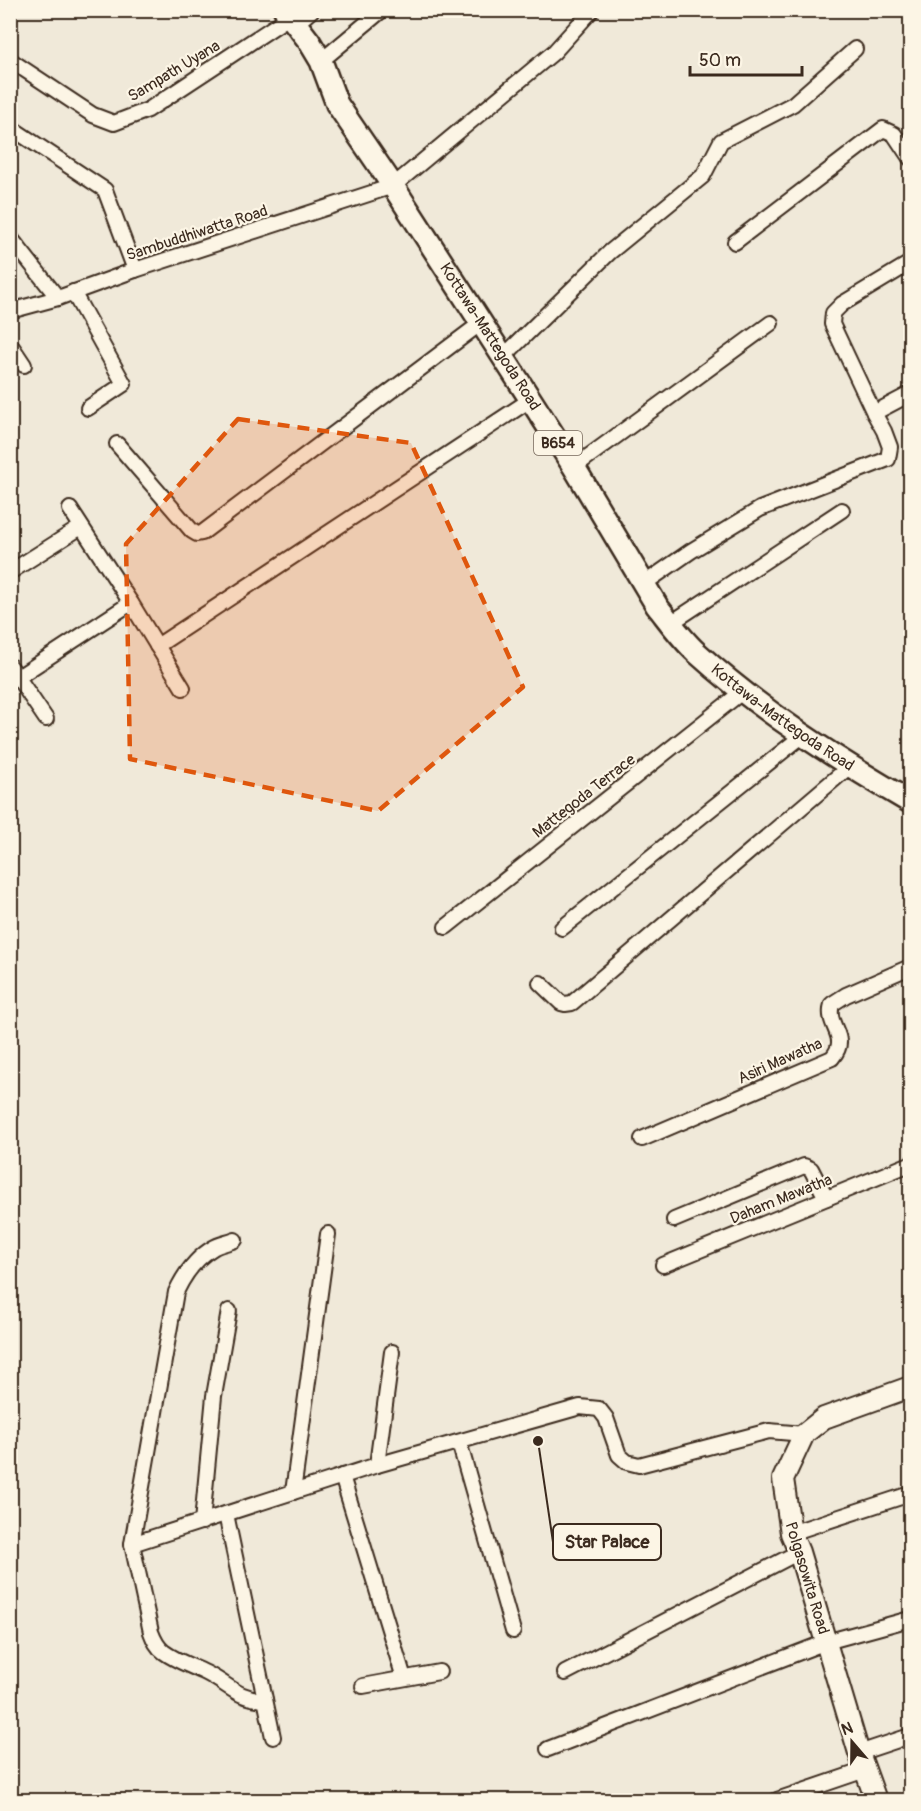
<svg xmlns="http://www.w3.org/2000/svg" width="921" height="1811" font-family="Pangolin,sans-serif">
  <style>
    .lines { fill: none; stroke-linecap: round; stroke-linejoin: round }
    .street-casing { stroke: #3b2a1e; stroke-width: 18 }
    .secondary-casing { stroke: #3b2a1e; stroke-width: 24 }
    .primary-casing { stroke: #3b2a1e; stroke-width: 26 }
    .street { stroke: #fcf5e5; stroke-width: 14 }
    .secondary { stroke: #fcf5e5; stroke-width: 20 }
    .primary { stroke: #fcf5e5; stroke-width: 21 }
    .marked { fill: #df570d; fill-opacity: 0.2; stroke: #df570d; stroke-width: 4.5; stroke-dasharray: 12 8; stroke-linejoin: round }
    .labels { text-anchor: middle; dominant-baseline: central; stroke-width: 4.5; stroke-linejoin: round; paint-order: stroke }
    .shield { fill: #fcf5e5; stroke: #75675a; stroke-width: 1.5 }
    .shield-label { font-size: 15px; font-weight: bold; fill: #3b2a1e }
    .street-label { font-size: 16px; fill: #3b2a1e; stroke: #fcf5e5 }
    .leader { fill: none; stroke: #3b2a1e; stroke-width: 2 }
    .callout-dot { fill: #3b2a1e; stroke: #fcf5e5; stroke-width: 2 }
    .callout { fill: #fcf5e5; stroke: #3b2a1e; stroke-width: 2 }
    .callout-label { font-size: 18px; text-anchor: middle; font-weight: bold; fill: #3b2a1e }
  </style>
  <rect width="100%" height="100%" fill="#f0e9d9"/>
  <filter id="ink" filterUnits="userSpaceOnUse"><feTurbulence type="fractalNoise" baseFrequency=".0167" numOctaves="2"/><feDisplacementMap in="SourceGraphic" scale="12" xChannelSelector="R" yChannelSelector="G"/><feConvolveMatrix kernelMatrix="1 2 1 2 8 2 1 2 1" color-interpolation-filters="sRGB"/></filter>
  <g filter="url(#ink)">
    <g class="lines">
      <g class="street-casing">
        <g id="street">
          <polyline points="296,24 312,10"/>
          <polyline points="10,60 93,115 114,123 148,110 295,13"/>
          <polyline points="321,61 382,10"/>
          <polyline points="10,127 105,190 135,270"/>
          <polyline points="10,237 58,298"/>
          <polyline points="735,242 883,129 894,134 910,158"/>
          <polyline points="73,292 124,384 88,408"/>
          <polyline points="10,311 58,298 135,270 393,186 554,52 592,10"/>
          <polyline points="10,344 24,365"/>
          <polyline points="503,357 610,252 703,176 721,141 793,104 855,49"/>
          <polyline points="874,413 910,394"/>
          <polyline points="117,444 192,531 197,534 202,533 481,323"/>
          <polyline points="574,467 771,323"/>
          <polyline points="70,509 131,603 183,688"/>
          <polyline points="10,572 81,527"/>
          <polyline points="645,583 691,551 760,509 888,459 890,447 884,431 874,413 832,324 833,313 842,304 910,263"/>
          <polyline points="671,623 842,510"/>
          <polyline points="157,646 530,400"/>
          <polyline points="10,666 46,719"/>
          <polyline points="18,677 131,603"/>
          <polyline points="446,927 743,691"/>
          <polyline points="562,928 802,736"/>
          <polyline points="540,983 561,1003 565,1004 572,1003 850,766"/>
          <path d="M642,1139L832,1058C851,1036 825,1027 832,1004L846,995L910,967"/>
          <polyline points="674,1220 804,1166 811,1169 826,1198"/>
          <path d="M235,1240C228,1243 219,1244 213,1248C196,1258 184,1275 176,1292L132,1544L151,1632C154,1640 157,1647 164,1652C176,1661 192,1666 206,1673C230,1685 236,1698 265,1700"/>
          <polyline points="663,1265 910,1164"/>
          <polyline points="459,1442 513,1631"/>
          <polyline points="377,1465 392,1352"/>
          <polyline points="342,1476 404,1678"/>
          <polyline points="293,1492 328,1234"/>
          <polyline points="226,1514 273,1737"/>
          <polyline points="202,1522 214,1396 229,1311"/>
          <polyline points="791,1533 910,1494"/>
          <polyline points="132,1544 377,1465 580,1407 599,1409 606,1418 619,1455 627,1462 639,1465 769,1431 804,1434"/>
          <polyline points="565,1673 799,1552"/>
          <polyline points="363,1686 439,1672"/>
          <polyline points="548,1749 826,1642 910,1619"/>
          <polyline points="859,1753 910,1736"/>
          <polyline points="777,1800 865,1770"/>
        </g>
      </g>
      <g class="secondary-casing">
        <polyline id="secondary" points="876,1800 859,1753 799,1552 791,1533 783,1479 804,1434 824,1418 910,1387"/>
      </g>
      <g class="primary-casing">
        <g id="primary">
          <path id="s1" d="M285,10L309,41L321,61L337,104L393,186L574,467L657,606C669,621 681,638 696,652C761,711 835,758 910,802"/>
        </g>
      </g>
      <use href="#street" class="street"/>
      <use href="#secondary" class="secondary"/>
      <use href="#primary" class="primary"/>
    </g>
  </g>
  <path class="marked" d="M238,419L411,443L523,687L378,811L130,759L126,544Z"/>
  <g class="labels">
    <rect class="shield" x="534" y="431" width="48" height="24" rx="4.5"/>
    <g class="shield-label">
      <text x="558" y="443">B654</text>
    </g>
    <g class="street-label">
      <text transform="translate(174 71) rotate(-31)">Sampath Uyana</text>
      <text transform="translate(197 233) rotate(-18)">Sambuddhiwatta Road</text>
      <text stroke="none"><textPath href="#s1" startOffset="387">Kottawa-Mattegoda Road</textPath></text>
      <text stroke="none"><textPath href="#s1" startOffset="873">Kottawa-Mattegoda Road</textPath></text>
      <text transform="translate(584 796) rotate(-38)">Mattegoda Terrace</text>
      <text transform="translate(780 1061) rotate(-24)">Asiri Mawatha</text>
      <text transform="translate(781 1199) rotate(-22)">Daham Mawatha</text>
      <text transform="translate(807 1578) rotate(73)">Polgasowita Road</text>
    </g>
  </g>
  <path class="leader" d="M538 1441L553 1542"/>
  <circle class="callout-dot" cx="538" cy="1441" r="6"/>
  <rect class="callout" x="553" y="1524" width="108" height="36" rx="6"/>
  <g class="callout-label">
    <text x="607" y="1548">Star Palace</text>
  </g>
  <rect width="921" height="1811" fill="none" stroke="#fcf5e5" stroke-width="36"/>
  <rect x="18" y="18" width="885" height="1775" fill="none" stroke="#3b2a1e" stroke-width="2" filter="url(#ink)"/>
  <g transform="translate(852 1742) rotate(340)" stroke="#fcf5e5" stroke-width="4.5" paint-order="stroke">
  <path d="M0-4.5L10 22L0 15L-10 22Z" fill="#3b2a1e"/>
  <text y="-9" font-size="16" font-weight="bold" text-anchor="middle" fill="#3b2a1e">N</text>
  </g>
  <path d="M690 66v9h112v-9" fill="none" stroke="#3b2a1e" stroke-width="3"/>
  <text x="699" y="66" font-size="18" fill="#3b2a1e" stroke="#fcf5e5" stroke-width="4.5" paint-order="stroke">50 m</text>
</svg>
